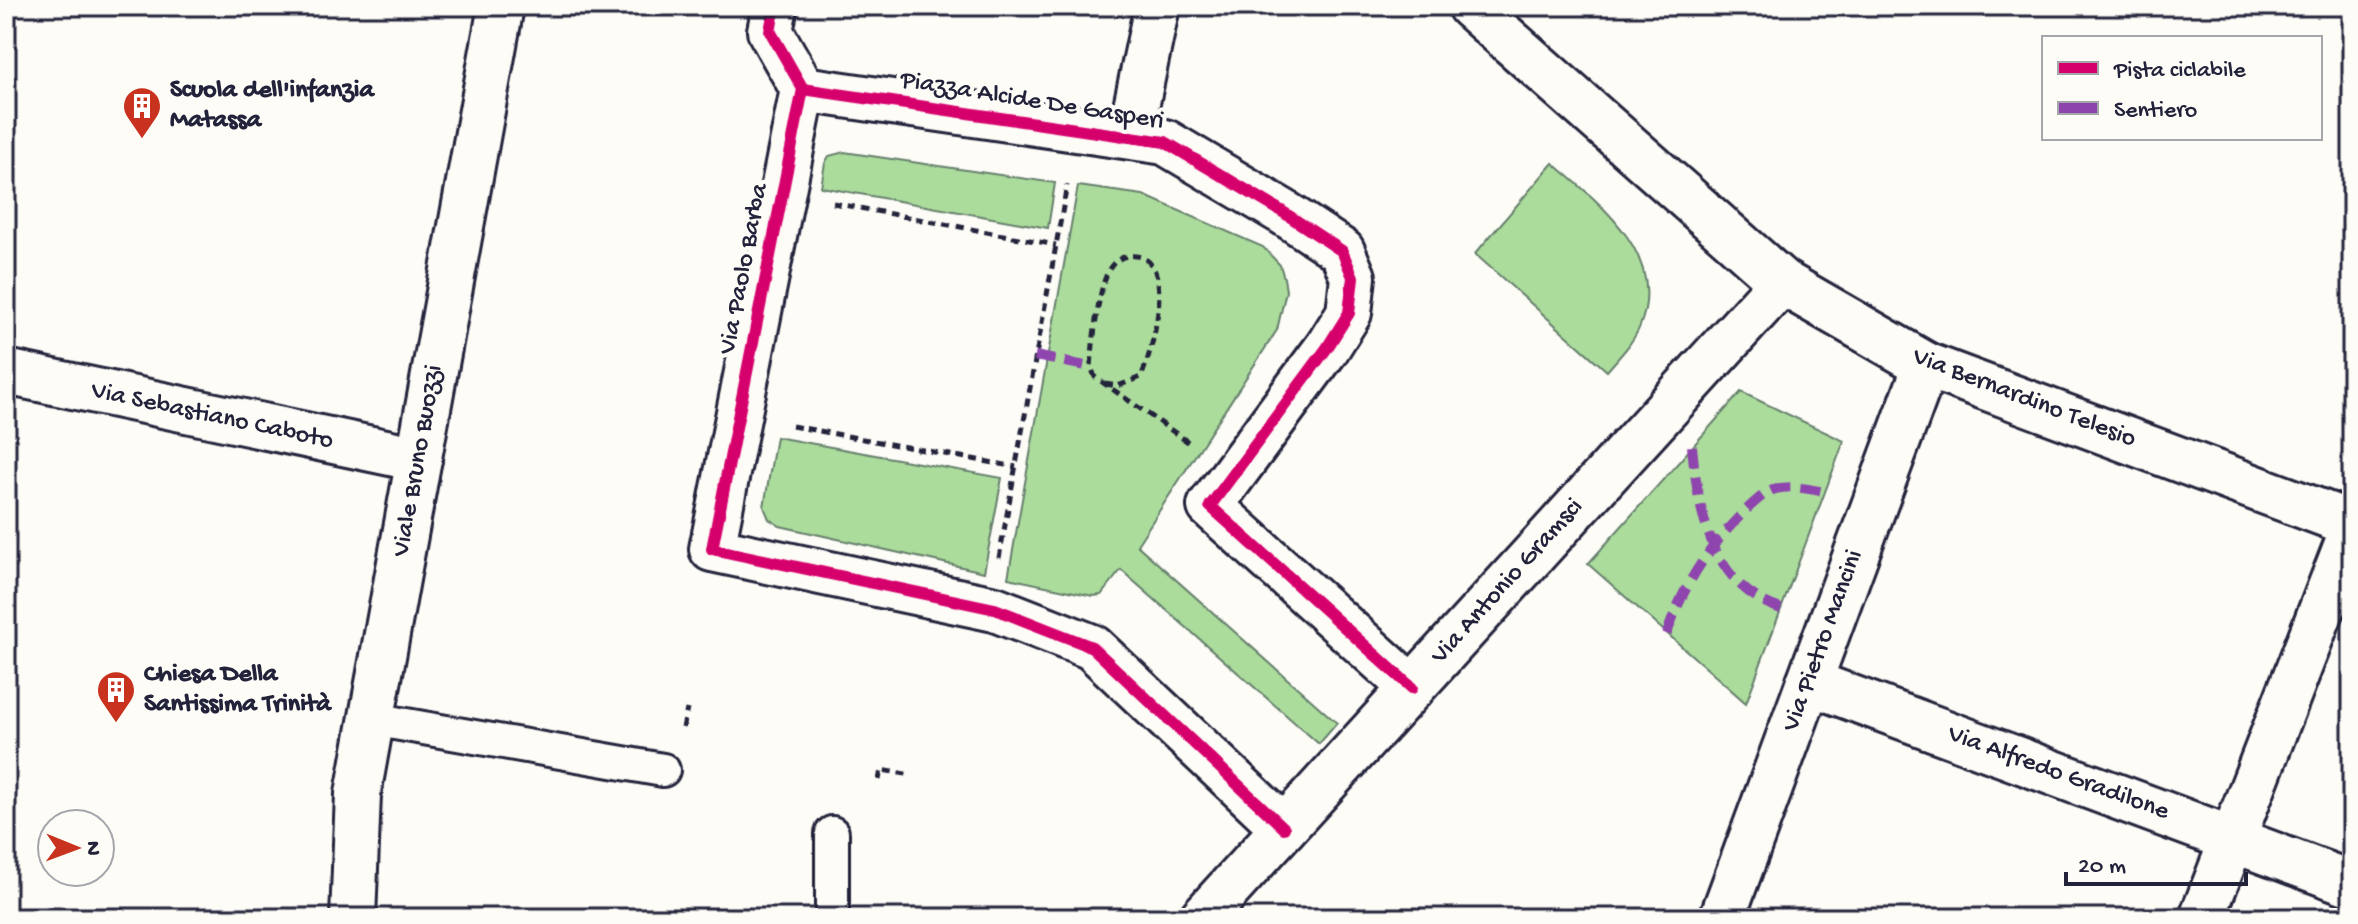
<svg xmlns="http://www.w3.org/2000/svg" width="2358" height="924" font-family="'Gochi Hand',sans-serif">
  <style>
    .green { fill: #abdc9c; stroke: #667f6c; stroke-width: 2 }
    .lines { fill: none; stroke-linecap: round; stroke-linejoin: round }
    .service-casing { stroke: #22223b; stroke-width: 38 }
    .minor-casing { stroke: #22223b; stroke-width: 50 }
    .secondary-casing { stroke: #22223b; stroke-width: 50 }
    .path { stroke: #22223b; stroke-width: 5; stroke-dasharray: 8 6; stroke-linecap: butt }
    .service { stroke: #fdfcf7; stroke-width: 32 }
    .minor { stroke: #fdfcf7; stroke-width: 44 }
    .secondary { stroke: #fdfcf7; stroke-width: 44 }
    .quiet { stroke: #8e44ad; stroke-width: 10; stroke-dasharray: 20 10; stroke-linecap: butt }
    .cycleway-casing { stroke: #fdfcf7; stroke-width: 17 }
    .cycleway { stroke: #d6006c; stroke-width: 12 }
    .labels { text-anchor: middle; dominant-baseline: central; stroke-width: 8; stroke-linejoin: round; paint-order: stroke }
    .poi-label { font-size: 26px; font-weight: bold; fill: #22223b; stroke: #fdfcf7; text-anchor: start }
    .street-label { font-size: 26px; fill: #22223b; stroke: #fdfcf7 }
  </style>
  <rect width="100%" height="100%" fill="#fdfcf7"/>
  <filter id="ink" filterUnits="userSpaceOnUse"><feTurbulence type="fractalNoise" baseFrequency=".0125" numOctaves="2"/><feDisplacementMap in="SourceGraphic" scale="16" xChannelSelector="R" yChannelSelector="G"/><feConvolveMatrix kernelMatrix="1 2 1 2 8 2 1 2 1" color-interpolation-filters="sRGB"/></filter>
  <g filter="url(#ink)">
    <g class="green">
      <polygon points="844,152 1055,183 1048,228 821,187 825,163 829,156"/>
      <path d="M1553,163C1600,203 1668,256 1640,326C1633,343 1619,357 1607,371L1475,254Z"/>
      <polygon points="1078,186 1143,195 1263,247 1280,265 1284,278 1286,291 1277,330 1137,545 1337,723 1319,744 1121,570 1101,595 1093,596 1008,578"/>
      <polygon points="1741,392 1844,441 1746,703 1588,564"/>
      <polygon points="776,437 1002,478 984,572 780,526 769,519 764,507"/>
    </g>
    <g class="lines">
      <g class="service-casing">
        <g id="service">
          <polyline points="372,719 663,770"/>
          <polyline points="832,833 832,918"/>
        </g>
      </g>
      <g class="minor-casing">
        <g id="minor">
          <polyline points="775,6 770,31 803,89 712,549 995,609 1092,647 1284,828"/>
          <polyline points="1470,6 1782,282 1926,365 2352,524"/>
          <polyline points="803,89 1165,142 1283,212 1342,251 1353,277 1349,313 1327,348 1210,506 1412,688"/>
          <polyline points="1130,136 1157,6"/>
          <polyline points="6,372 419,459"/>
          <polyline points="1809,682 2352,884"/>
          <polyline points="1202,918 1782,282"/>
          <polyline points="1722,918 1926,365"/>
          <polyline points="2202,918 2352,531"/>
        </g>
      </g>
      <g class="secondary-casing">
        <polyline id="secondary" points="353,918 358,794 501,6"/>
      </g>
      <g class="path">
        <polyline points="833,203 1056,245"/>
        <path d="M1105,384L1118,386L1141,377C1152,352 1175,269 1141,257C1131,254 1120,256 1113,264C1098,279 1093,344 1091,367L1095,377L1191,444"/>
        <polyline points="792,426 1016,467"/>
        <polyline points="999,558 1067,185"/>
        <polyline points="683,728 687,709"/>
        <polyline points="879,780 881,770 912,775"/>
      </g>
      <use href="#service" class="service"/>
      <use href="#minor" class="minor"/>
      <use href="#secondary" class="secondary"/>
      <g class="quiet">
        <polyline points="1035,356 1091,367"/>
        <path d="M1692,446C1698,511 1711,586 1781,609"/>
        <path d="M1667,634C1683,585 1709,546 1746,510C1754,503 1764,492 1776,489C1791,485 1810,489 1825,492"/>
      </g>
      <g class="cycleway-casing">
        <g id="cycleway">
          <polyline points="775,6 770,31 803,89 712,549 995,609 1092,647 1284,828"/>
          <polyline points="803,89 1165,142 1283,212 1342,251 1353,277 1349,313 1327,348 1210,506 1412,688"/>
        </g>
      </g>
      <use href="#cycleway" class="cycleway"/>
    </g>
  </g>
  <defs>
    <g id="building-pin" transform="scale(2)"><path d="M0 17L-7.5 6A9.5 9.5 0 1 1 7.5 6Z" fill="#c8321e" stroke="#fdfcf7"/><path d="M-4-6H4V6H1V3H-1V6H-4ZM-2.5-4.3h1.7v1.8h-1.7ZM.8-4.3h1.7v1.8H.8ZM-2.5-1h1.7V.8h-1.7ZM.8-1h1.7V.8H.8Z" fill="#fff"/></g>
  </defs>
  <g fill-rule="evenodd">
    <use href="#building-pin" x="142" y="106"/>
    <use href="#building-pin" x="116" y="690"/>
  </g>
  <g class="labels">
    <g class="poi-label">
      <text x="170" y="91">Scuola dell'infanzia<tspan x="170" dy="30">Matassa</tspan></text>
      <text x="144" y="675">Chiesa Della<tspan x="144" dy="30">Santissima Trinità</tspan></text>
    </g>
    <g class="street-label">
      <text transform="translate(1032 102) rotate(9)">Piazza Alcide De Gasperi</text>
      <text transform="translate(745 269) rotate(-79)">Via Paolo Barba</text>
      <text transform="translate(2024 399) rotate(21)">Via Bernardino Telesio</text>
      <text transform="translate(212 417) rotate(12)">Via Sebastiano Caboto</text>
      <text transform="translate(419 461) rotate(-80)">Viale Bruno Buozzi</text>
      <text transform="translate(1508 582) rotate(-48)">Via Antonio Gramsci</text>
      <text transform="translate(1824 641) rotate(-70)">Via Pietro Mancini</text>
      <text transform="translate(2058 774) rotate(20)">Via Alfredo Gradilone</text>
    </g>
  </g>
  <rect width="2358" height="924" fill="none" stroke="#fdfcf7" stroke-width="32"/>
  <rect x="16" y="16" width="2326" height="892" fill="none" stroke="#22223b" stroke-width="3" filter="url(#ink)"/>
  <rect x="2042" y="36" width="280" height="104" fill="#fdfcf7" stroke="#a5a5ac" stroke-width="2"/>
  <rect x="2058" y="62" width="40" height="12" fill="#d6006c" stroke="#a5a5ac" stroke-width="2"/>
  <text x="2114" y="76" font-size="24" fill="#22223b">Pista ciclabile</text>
  <rect x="2058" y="102" width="40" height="12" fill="#8e44ad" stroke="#a5a5ac" stroke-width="2"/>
  <text x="2114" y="116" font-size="24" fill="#22223b">Sentiero</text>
  <g transform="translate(76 848) rotate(91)"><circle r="38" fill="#fdfcf7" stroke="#a5a5ac" stroke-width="2"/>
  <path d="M0-6L14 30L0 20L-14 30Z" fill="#c8321e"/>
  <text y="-12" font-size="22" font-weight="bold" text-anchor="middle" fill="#22223b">N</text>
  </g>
  <path d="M2066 872v12h180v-12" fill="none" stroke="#22223b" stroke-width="4"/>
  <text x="2078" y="872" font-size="24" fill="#22223b" stroke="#fdfcf7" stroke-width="6" paint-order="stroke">20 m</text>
</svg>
